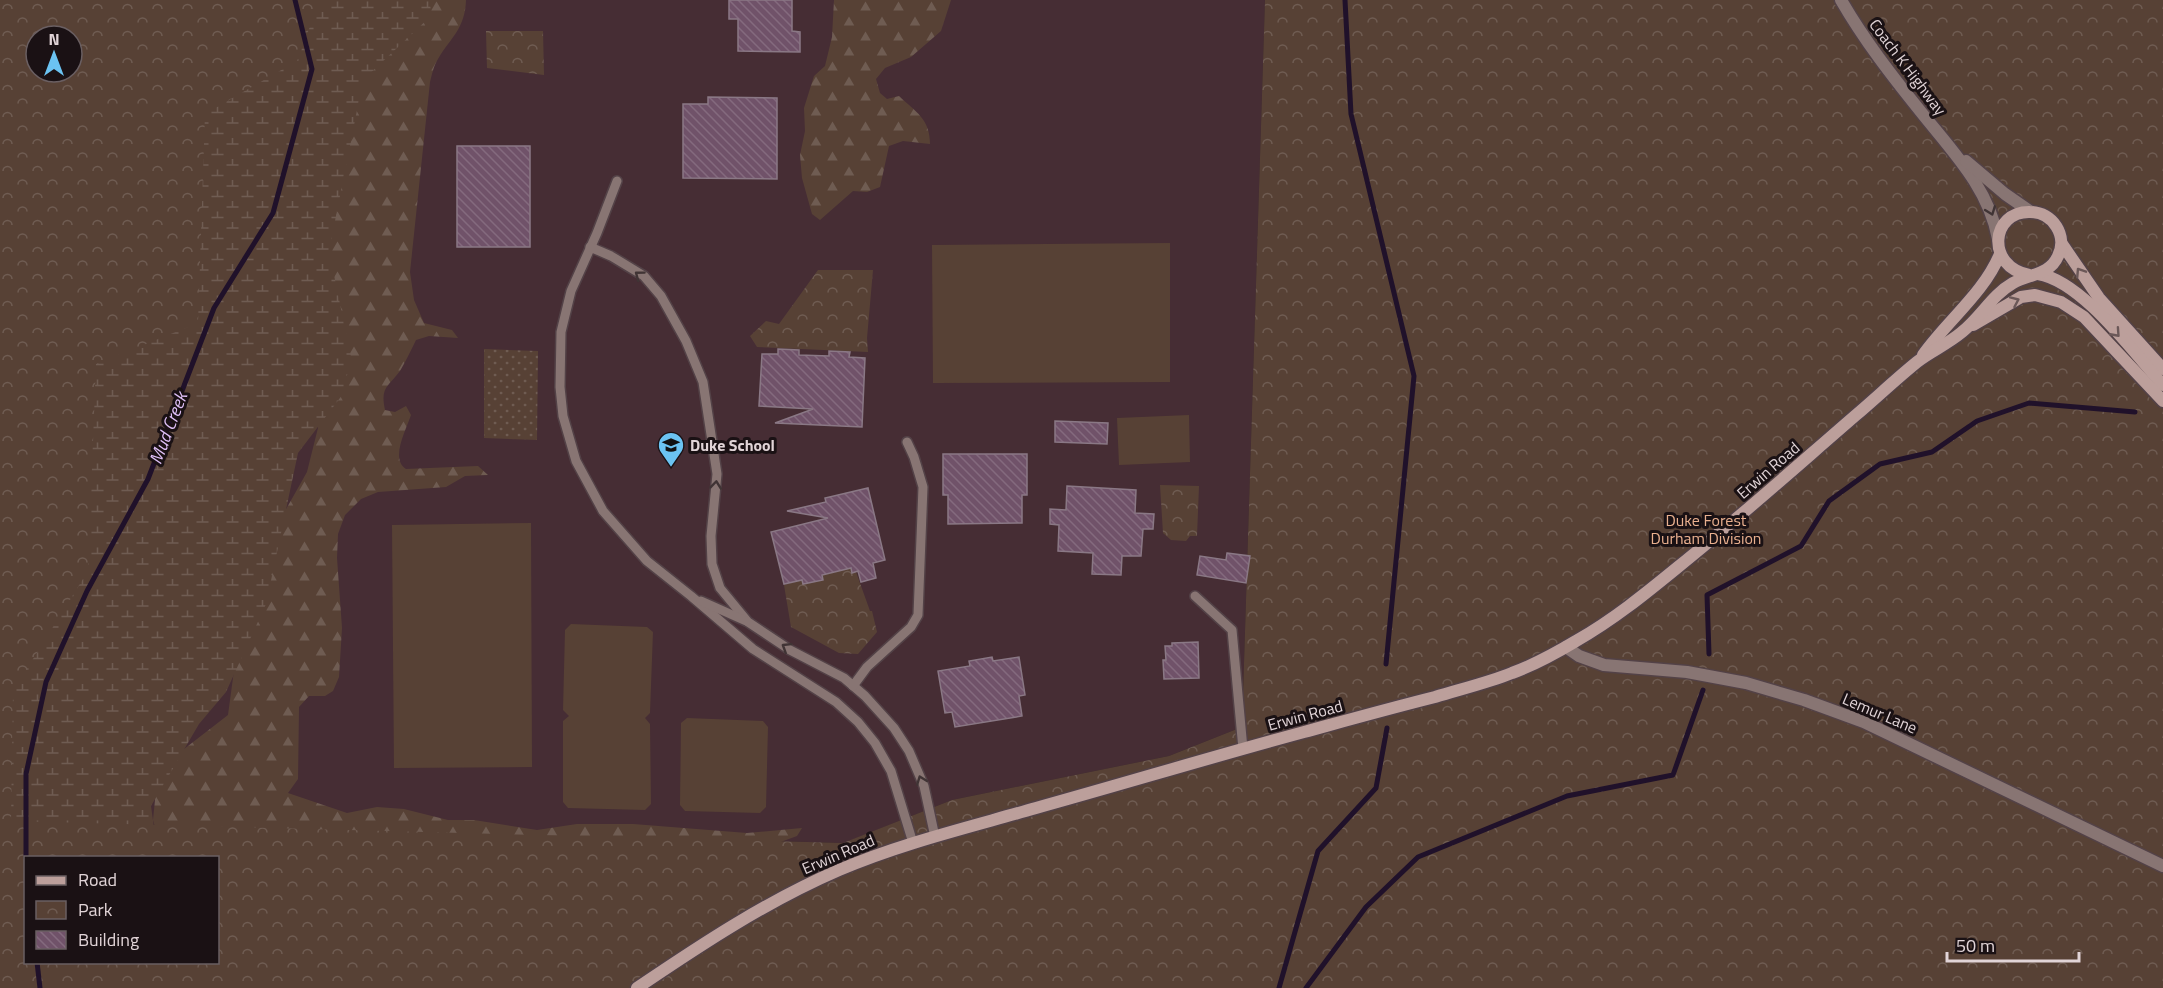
<svg xmlns="http://www.w3.org/2000/svg" width="2163" height="988" font-family="'Titillium Web',sans-serif">
  <style>
    .built { fill: #462d34 }
    .forest { fill: url(#forest-firs); fill-rule: evenodd }
    .wetland { fill: url(#wetland-marsh) }
    .park { fill: url(#park-crowns); fill-rule: evenodd }
    .garden { fill: url(#garden-dots) }
    .pitch { fill: #574135 }
    .lines { fill: none; stroke-linecap: round; stroke-linejoin: round }
    .stream { stroke: #20112a; stroke-width: 5 }
    .building { fill: url(#building-back-hatch); stroke: #8a7885; stroke-width: 1.5 }
    .service-casing { stroke: #534247; stroke-width: 12 }
    .minor-casing { stroke: #534247; stroke-width: 15 }
    .tertiary-casing { stroke: #534247; stroke-width: 15 }
    .secondary-casing { stroke: #534247; stroke-width: 15 }
    .service { stroke: #887573; stroke-width: 9 }
    .minor { stroke: #887573; stroke-width: 12 }
    .tertiary { stroke: #887573; stroke-width: 12 }
    .secondary { stroke: #bc9f9b; stroke-width: 12 }
    .oneway { stroke: #403435 }
    .oneway2 { stroke: #6b5858 }
    .labels { text-anchor: middle; dominant-baseline: central; stroke-width: 6; stroke-linejoin: round; paint-order: stroke }
    .street-label { font-size: 16px; fill: #e1d4d7; stroke: #1a1114 }
    .poi-label { font-size: 16px; font-weight: bold; fill: #e1d4d7; stroke: #1a1114; text-anchor: start }
    .park-label { font-size: 16px; fill: #eab08f; stroke: #1a1114 }
    .water-label { font-size: 18px; font-style: italic; fill: #dfc0f7; stroke: #1a1114 }
  </style>
  <defs>
    <pattern id="forest-firs" width="22" height="20" patternUnits="userSpaceOnUse" patternTransform="scale(1.5)"><rect width="22" height="20" fill="#574135"/><path d="M5 1l3.5 6h-7zM16 11l3.5 6h-7z" fill="#6f5c52"/></pattern>
    <pattern id="wetland-marsh" width="20" height="14" patternUnits="userSpaceOnUse" patternTransform="scale(1.5)"><rect width="20" height="14" fill="#574135"/><path d="M1 5h8M5 5V1M11 12h8M15 12V8" fill="none" stroke="#6f5c52"/></pattern>
    <pattern id="park-crowns" width="20" height="18" patternUnits="userSpaceOnUse" patternTransform="scale(1.5)"><rect width="20" height="18" fill="#574135"/><path d="M2 6a3 3 0 1 1 6 0M12 15a3 3 0 1 1 6 0" fill="none" stroke="#6f5c52"/></pattern>
    <pattern id="garden-dots" width="8" height="8" patternUnits="userSpaceOnUse" patternTransform="scale(1.5)"><rect width="8" height="8" fill="#574135"/><path d="M2 2h.1M6 6h.1" fill="none" stroke="#6f5c52" stroke-width="1.8" stroke-linecap="round"/></pattern>
    <pattern id="building-back-hatch" width="6" height="6" patternUnits="userSpaceOnUse" patternTransform="scale(1.5)"><rect width="6" height="6" fill="#705269"/><path d="M-1 5l2 2M0 0l6 6M5-1l2 2" fill="none" stroke="#846a7e"/></pattern>
  </defs>
  <rect width="100%" height="100%" fill="#38262b"/>
  <polygon class="built" points="320,0 1265,0 1242,727 1169,756 952,800 844,843 11,821"/>
  <g class="forest">
    <path d="M0,0H466C465,29 451,37 438,59C434,65 432,74 430,82L410,272L414,300L424,323L452,330L458,338L429,336L416,340C411,350 406,361 400,371C388,387 380,387 385,410L395,412L406,406L411,415C406,430 390,459 406,469L478,466L488,475L465,476L446,487L378,492L361,499L345,515L338,534L337,558L342,628L339,677L333,691L325,696H309L299,707L298,779L288,793L347,813L377,807L404,809L448,820H474L537,830L577,824H633L747,833L802,828L797,836L745,855L218,858L162,852L153,820L156,790L166,763L228,715L238,641L276,527L307,472L318,428L315,386L92,252ZM36,36H72V72H36Z"/>
    <path d="M834,0H951L941,31L911,57L885,68L876,79L880,93L887,99L899,96C916,112 930,119 930,144L903,141L889,146L880,187L867,192L853,191L820,220L812,214L802,178L800,155L805,131L804,108L814,76L825,66L832,37Z"/>
  </g>
  <polygon class="wetland" points="194,0 429,0 432,15 363,80 329,251 351,357 343,394 298,453 266,604 226,692 199,724 151,806 158,857 26,858 26,962 0,988 0,451"/>
  <g class="park">
    <path d="M0,0H320L297,61L205,114L198,323L96,364L88,571L13,691L11,821L843,843L952,800L1169,756L1242,727L1265,0H2163V988H0ZM36,36H72V72H36ZM26,858H218V962H26Z"/>
    <polygon points="486,31 543,31 544,75 487,68"/>
    <polygon points="818,270 873,270 867,338 868,352 757,347 750,336 766,321 779,324"/>
    <polygon points="1160,485 1199,486 1197,536 1190,536 1186,541 1171,540 1163,533"/>
    <polygon points="851,568 852,573 856,572 870,611 872,611 877,632 858,654 839,653 791,627 784,585 802,580 803,584 823,580 822,575"/>
  </g>
  <polygon class="garden" points="484,349 538,351 537,440 484,438"/>
  <g class="pitch">
    <polygon points="1170,243 1170,382 933,383 932,245"/>
    <polygon points="1189,415 1190,462 1119,465 1117,418"/>
    <polygon points="531,523 532,767 394,768 392,525"/>
    <polygon points="571,624 647,627 653,632 650,713 645,718 650,724 651,804 645,810 568,808 563,802 563,721 569,716 563,710 565,630"/>
    <polygon points="687,718 763,721 768,727 766,807 760,813 685,811 680,805 681,723"/>
  </g>
  <g class="lines">
    <g class="stream">
      <polyline points="1345,0 1351,114 1414,376 1386,664"/>
      <polyline points="1709,654 1707,595 1801,546 1829,501 1880,464 1932,452 1977,421 2029,403 2135,412"/>
      <polyline points="26,858 26,774 46,682 87,591 148,479 214,308 273,213 312,69 295,0"/>
      <polyline points="37,962 40,988"/>
      <polyline points="1279,988 1318,851 1376,788 1387,728"/>
      <polyline points="1306,988 1366,907 1418,857 1567,796 1673,775 1703,690"/>
    </g>
  </g>
  <g class="building">
    <polygon points="729,0 792,0 792,31 800,32 800,52 738,51 738,19 729,19"/>
    <polygon points="708,97 777,98 777,179 683,178 683,104 708,104"/>
    <rect x="457" y="146" width="73" height="101"/>
    <polygon points="778,349 799,350 799,355 829,356 829,351 850,352 849,357 865,358 862,427 775,423 813,409 759,406 762,354 778,354"/>
    <polygon points="1055,421 1108,423 1107,444 1055,442"/>
    <polygon points="943,454 1027,454 1027,495 1022,495 1022,523 948,524 948,495 943,495"/>
    <polygon points="1067,486 1136,490 1135,513 1154,514 1153,529 1143,529 1141,556 1122,556 1121,575 1092,574 1093,553 1058,551 1059,525 1050,524 1050,509 1066,510"/>
    <polygon points="868,488 885,560 873,563 876,578 861,582 858,571 852,573 851,568 822,575 823,580 803,584 802,580 784,584 771,532 828,518 787,511 826,502 825,498"/>
    <polygon points="1227,553 1250,556 1246,583 1197,575 1200,556 1226,560"/>
    <polygon points="1198,642 1199,678 1164,679 1163,660 1166,660 1165,646 1172,646 1172,643"/>
    <polygon points="992,657 993,661 1019,657 1025,695 1019,696 1022,716 955,727 952,712 945,713 938,671 970,666 969,661"/>
  </g>
  <g class="lines">
    <g class="service-casing">
      <g id="service">
        <polyline points="617,181 597,233 571,291 561,332 560,387 563,416 576,461 603,511 647,561 691,596 753,649 836,702 858,722 875,743 891,771 913,843"/>
        <polyline points="590,247 611,256 644,276 661,296 686,341 703,382 717,474 711,536 712,564 720,588 748,622 790,650 844,678 865,696 894,728 909,751 924,786 935,837"/>
        <polyline points="1195,596 1232,630 1243,749"/>
        <polyline points="701,601 746,621"/>
        <polyline points="853,686 867,667 911,627 918,615 923,487 914,457 907,442"/>
      </g>
    </g>
    <g class="minor-casing">
      <polyline id="minor" points="1566,647 1579,656 1604,665 1687,672 1746,683 1804,700 1864,722 2163,866"/>
    </g>
    <g class="tertiary-casing">
      <g id="tertiary">
        <path d="M1841,0C1864,40 1892,76 1921,112C1952,151 1989,188 1998,239"/>
        <polyline points="1966,161 2005,194 2031,212"/>
      </g>
    </g>
    <g class="secondary-casing">
      <g id="secondary">
        <polyline points="2062,244 2099,298 2163,369"/>
        <path d="M2038,274C2082,281 2133,352 2163,385"/>
        <polyline points="1973,325 2021,297 2035,295 2061,302 2084,317 2163,401"/>
        <path d="M1923,355C1947,321 1984,293 2000,254"/>
        <path d="M637,988C702,944 767,901 839,870C902,843 970,827 1036,808C1126,783 1215,756 1304,732C1348,720 1391,708 1435,697C1461,689 1487,683 1512,673C1534,665 1556,653 1576,641C1613,620 1645,594 1678,567C1739,518 1797,466 1856,415C1876,398 1896,379 1917,362C1931,351 1948,344 1962,332C1981,317 1992,295 2013,283C2029,274 2050,275 2058,256C2068,236 2053,212 2030,212C1991,211 1985,266 2029,275"/>
      </g>
    </g>
    <use href="#service" class="service"/>
    <use href="#minor" class="minor"/>
    <use href="#tertiary" class="tertiary"/>
    <use href="#secondary" class="secondary"/>
  </g>
  <defs><path id="oneway-chevron" d="M-2-3.5L2.5 0L-2 3.5" fill="none" stroke-width="1.6" stroke-linecap="round" stroke-linejoin="round" transform="scale(1.5)"/></defs>
  <g class="oneway">
    <use href="#oneway-chevron" transform="translate(1991 211) rotate(69)"/>
    <use href="#oneway-chevron" transform="translate(639 275) rotate(-143)"/>
    <use href="#oneway-chevron" transform="translate(716 485) rotate(-84)"/>
    <use href="#oneway-chevron" transform="translate(786 647) rotate(-148)"/>
    <use href="#oneway-chevron" transform="translate(921 780) rotate(-111)"/>
  </g>
  <g class="oneway2">
    <use href="#oneway-chevron" transform="translate(2080 272) rotate(-123)"/>
    <use href="#oneway-chevron" transform="translate(2015 301) rotate(-24)"/>
    <use href="#oneway-chevron" transform="translate(2116 333) rotate(48)"/>
  </g>
  <defs>
    <g id="school-pin" transform="scale(1.35)"><path d="M0 17L-7.5 6A9.5 9.5 0 1 1 7.5 6Z" fill="#6bc3f2" stroke="#1a1114"/><path d="M0-5L7-2L0 1L-7-2ZM-4 1L0 2.5L4 1V4Q0 6-4 4Z" fill="#111"/></g>
  </defs>
  <g fill-rule="evenodd">
    <use href="#school-pin" x="671" y="445"/>
  </g>
  <g class="labels">
    <g class="street-label">
      <text transform="translate(1908 67) rotate(53)">Coach K Highway</text>
      <text transform="translate(1768 470) rotate(-41)">Erwin Road</text>
      <text transform="translate(1880 713) rotate(23)">Lemur Lane</text>
      <text transform="translate(1305 715) rotate(-15)">Erwin Road</text>
      <text transform="translate(838 854) rotate(-23)">Erwin Road</text>
    </g>
    <g class="poi-label">
      <text x="690" y="445">Duke School</text>
    </g>
    <g class="park-label">
      <text x="1706" y="520">Duke Forest<tspan x="1706" dy="18">Durham Division</tspan></text>
    </g>
    <g class="water-label">
      <text transform="translate(168 428) rotate(-69)">Mud Creek</text>
    </g>
  </g>
  <rect x="24" y="856" width="195" height="108" fill="#1a1114" stroke="#6a5f62" stroke-width="1.5"/>
  <rect x="36" y="876" width="30" height="9" fill="#bc9f9b" stroke="#6a5f62" stroke-width="1.5"/>
  <text x="78" y="886" font-size="18" fill="#e1d4d7">Road</text>
  <rect x="36" y="901" width="30" height="18" fill="url(#park-crowns)" stroke="#6a5f62" stroke-width="1.5"/>
  <text x="78" y="916" font-size="18" fill="#e1d4d7">Park</text>
  <rect x="36" y="931" width="30" height="18" fill="url(#building-back-hatch)" stroke="#6a5f62" stroke-width="1.5"/>
  <text x="78" y="946" font-size="18" fill="#e1d4d7">Building</text>
  <g transform="translate(54 54)"><circle r="28" fill="#1a1114" stroke="#6a5f62" stroke-width="1.5"/>
  <path d="M0-4.5L10 22L0 15L-10 22Z" fill="#6bc3f2"/>
  <text y="-9" font-size="16" font-weight="bold" text-anchor="middle" fill="#e1d4d7">N</text>
  </g>
  <path d="M1947 952v9h132v-9" fill="none" stroke="#e1d4d7" stroke-width="3"/>
  <text x="1956" y="952" font-size="18" fill="#e1d4d7" stroke="#1a1114" stroke-width="4.5" paint-order="stroke">50 m</text>
</svg>
